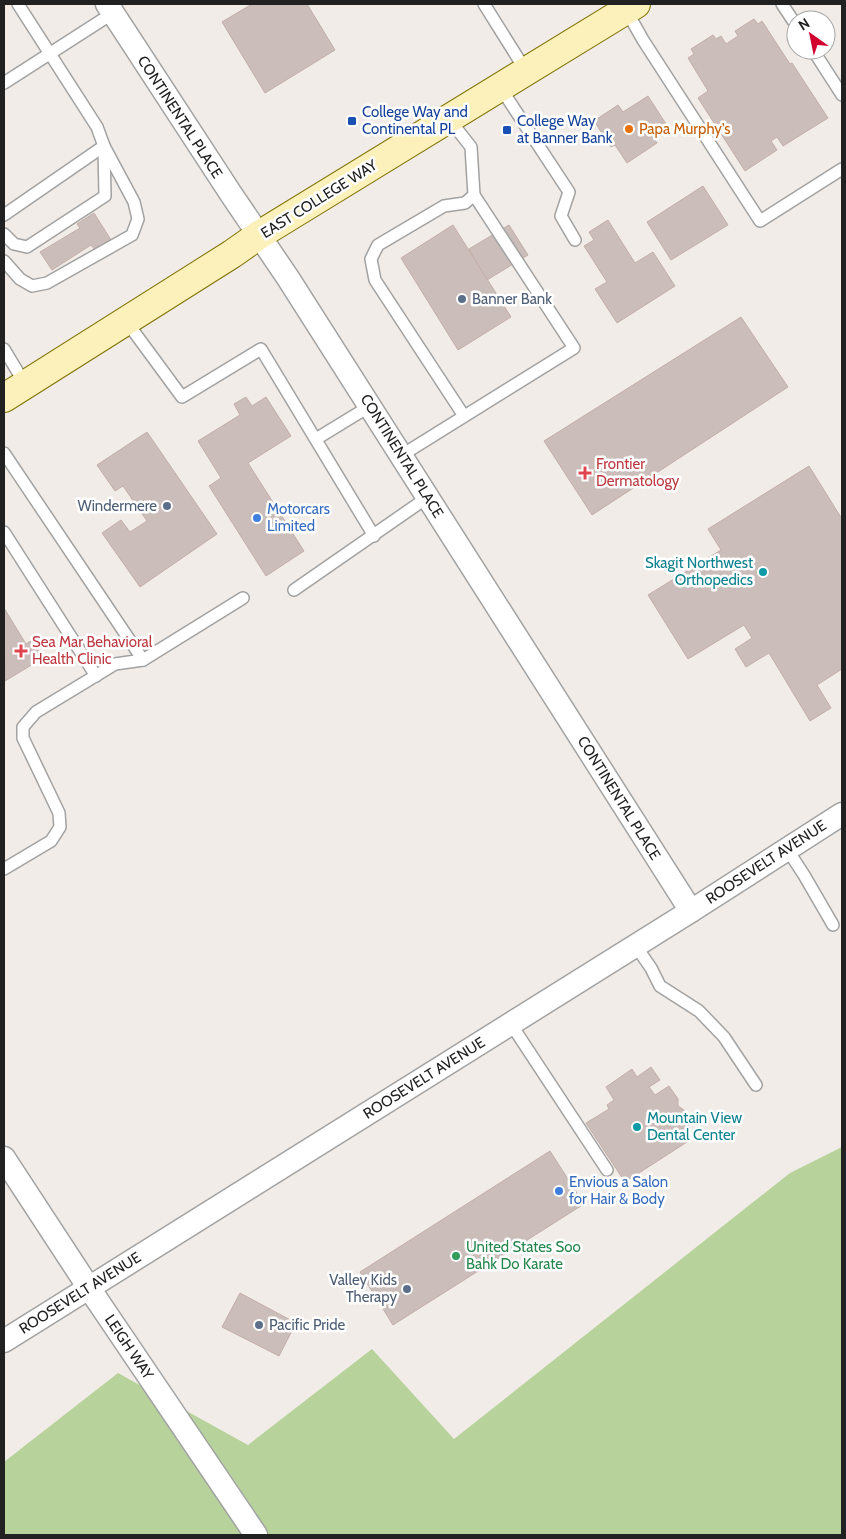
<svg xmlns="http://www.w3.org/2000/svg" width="846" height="1539" font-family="Cabin,sans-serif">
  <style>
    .forest { fill: #b7d29a }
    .building { fill: #cabdba; stroke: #c4aea8 }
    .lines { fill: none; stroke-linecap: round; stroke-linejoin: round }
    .service-casing { stroke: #a2a2a2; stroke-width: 14 }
    .minor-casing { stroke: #a2a2a2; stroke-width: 25 }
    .secondary-casing { stroke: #7f7100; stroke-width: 30 }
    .service { stroke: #fff; stroke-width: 11 }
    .minor { stroke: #fff; stroke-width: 22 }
    .secondary { stroke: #fcf1ba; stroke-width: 28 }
    .transit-dot { fill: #1a4fb4; stroke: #fff; stroke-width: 2 }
    .food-dot { fill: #e8710a; stroke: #fff; stroke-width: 2 }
    .service-dot { fill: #5c6f8a; stroke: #fff; stroke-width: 2 }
    .health-dot { fill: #e0444e; stroke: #fff; stroke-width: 2 }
    .shop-dot { fill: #3f7fe0; stroke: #fff; stroke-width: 2 }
    .culture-dot { fill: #0f9aa8; stroke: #fff; stroke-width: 2 }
    .leisure-dot { fill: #2e9e5b; stroke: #fff; stroke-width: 2 }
    .labels { text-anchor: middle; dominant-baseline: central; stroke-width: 5; stroke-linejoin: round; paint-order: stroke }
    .transit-label { font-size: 15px; fill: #164399; stroke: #fff; text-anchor: start }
    .street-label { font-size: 15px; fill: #212121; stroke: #fff }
    .food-label { font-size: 15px; fill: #c56008; stroke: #fff; text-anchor: start }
    .service-label { font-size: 15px; fill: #4e5e75; stroke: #fff; text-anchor: start }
    .health-label { font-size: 15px; fill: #be3a42; stroke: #fff; text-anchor: start }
    .shop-label { font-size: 15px; fill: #366cbe; stroke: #fff; text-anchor: start }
    .culture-label { font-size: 15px; fill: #0d838f; stroke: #fff; text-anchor: end }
    .leisure-label { font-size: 15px; fill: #27864d; stroke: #fff; text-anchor: start }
  </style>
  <rect width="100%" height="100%" fill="#f1ece7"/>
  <polygon class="forest" points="842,1147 842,1535 4,1535 4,1462 118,1373 248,1445 372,1349 454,1439 790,1173"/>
  <g class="building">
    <polygon points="252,4 307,4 335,50 265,93 222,22"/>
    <polygon points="754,19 758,24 762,21 790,64 792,63 828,118 783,146 777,137 771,141 777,150 745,171 698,98 708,91 688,58 694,54 691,49 713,35 716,39 721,36 726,44 738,36 735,31"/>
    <polygon points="648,96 666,124 651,133 657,143 627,163 615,145 611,147 594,121 618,105 623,112"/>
    <polygon points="703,186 728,225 671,260 647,222"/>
    <polygon points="94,213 111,240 95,250 91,245 52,270 40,252 80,228 77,224"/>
    <polygon points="608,220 635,263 653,252 675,286 617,323 595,289 607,282 584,246 594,240 589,232"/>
    <polygon points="453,225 511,317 458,350 401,258"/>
    <polygon points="509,225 528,255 487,280 469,249"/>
    <polygon points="741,317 788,387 592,515 544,441"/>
    <polygon points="246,397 252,406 266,397 291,436 248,463 304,551 266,576 209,486 221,478 198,441 240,415 234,404"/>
    <polygon points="147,432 217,534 140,587 102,533 121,520 130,532 147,521 123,486 115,491 97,465"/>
    <polygon points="809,466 842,519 842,669 817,685 831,708 810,721 769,653 746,667 735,649 752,638 744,625 688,659 648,595 721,550 708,529"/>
    <polygon points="4,608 26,644 32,640 43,658 5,681"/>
    <polygon points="651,1067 660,1080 649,1087 655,1095 669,1086 678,1099 678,1106 684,1110 693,1123 680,1131 687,1142 625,1182 586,1123 609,1109 607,1105 614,1100 606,1087 632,1069 637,1077"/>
    <polygon points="550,1151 584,1204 393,1325 360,1272"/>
    <polygon points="240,1293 296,1323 279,1356 222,1327"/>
  </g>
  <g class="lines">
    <g class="service-casing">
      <g id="service">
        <polyline points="484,4 526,71"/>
        <polyline points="782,4 796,25"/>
        <polyline points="626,10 643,40 760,221 842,169"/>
        <polyline points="813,50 842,95"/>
        <polyline points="4,83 113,13"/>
        <polyline points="500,87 569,192 561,216 575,240"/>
        <polyline points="449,119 471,147 474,195 465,203 444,206 378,245 371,259 375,280 464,416"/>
        <polyline points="4,215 104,146"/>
        <polyline points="4,234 14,244 27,247 105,196 104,148"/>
        <polyline points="4,261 20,279 32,286 47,283 132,235 138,219 134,202 104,146 97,127 18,4"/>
        <polyline points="126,321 182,397 261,349 374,536"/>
        <polyline points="4,349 25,384"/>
        <polyline points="316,439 370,406"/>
        <polyline points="4,453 143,660 243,598"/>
        <polyline points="402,455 574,348 474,195"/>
        <polyline points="4,532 96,676"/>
        <polyline points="294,590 428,497"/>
        <polyline points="787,849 804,875 833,925"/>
        <polyline points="4,869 51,841 60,827 59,813 23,738 23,727 36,712 115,664 143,660"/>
        <polyline points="635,945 651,968 660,986 699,1011 724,1037 756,1085"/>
        <polyline points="511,1024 607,1170"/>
      </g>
    </g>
    <g class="minor-casing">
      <g id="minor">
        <polyline points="107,4 231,194 288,278 691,911"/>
        <polyline points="4,1158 89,1288 256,1535"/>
        <polyline points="4,1341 691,911 842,814"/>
      </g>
    </g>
    <g class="secondary-casing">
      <polyline id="secondary" points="4,398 232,254 259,235 636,4"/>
    </g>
    <use href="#service" class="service"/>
    <use href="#minor" class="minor"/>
    <use href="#secondary" class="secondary"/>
  </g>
  <g class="transit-dot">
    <rect x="347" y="116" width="10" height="10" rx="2.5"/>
    <rect x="502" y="125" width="10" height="10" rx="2.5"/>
  </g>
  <circle class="food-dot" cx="629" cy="129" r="5"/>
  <g class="service-dot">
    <circle cx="462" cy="299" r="5"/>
    <circle cx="167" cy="506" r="5"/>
    <circle cx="407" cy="1289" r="5"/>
    <circle cx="259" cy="1325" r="5"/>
  </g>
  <g class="health-dot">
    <path d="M582.5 465.5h5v5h5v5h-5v5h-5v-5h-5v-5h5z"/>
    <path d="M18.5 643.5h5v5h5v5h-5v5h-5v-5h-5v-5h5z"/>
  </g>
  <g class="shop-dot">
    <circle cx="257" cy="518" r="5"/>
    <circle cx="559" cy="1191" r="5"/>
  </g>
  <g class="culture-dot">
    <circle cx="763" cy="572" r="5"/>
    <circle cx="637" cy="1127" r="5"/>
  </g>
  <circle class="leisure-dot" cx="456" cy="1256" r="5"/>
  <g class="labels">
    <g class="transit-label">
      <text x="362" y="112">College Way and<tspan x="362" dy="17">Continental PL</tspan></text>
      <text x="517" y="121">College Way<tspan x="517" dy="17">at Banner Bank</tspan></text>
    </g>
    <g class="street-label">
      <text transform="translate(180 117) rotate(57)">CONTINENTAL PLACE</text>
      <text transform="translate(319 199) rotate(-32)">EAST COLLEGE WAY</text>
      <text transform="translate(402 456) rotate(58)">CONTINENTAL PLACE</text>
      <text transform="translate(619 798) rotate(58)">CONTINENTAL PLACE</text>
      <text transform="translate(766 862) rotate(-33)">ROOSEVELT AVENUE</text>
      <text transform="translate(424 1078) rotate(-32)">ROOSEVELT AVENUE</text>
      <text transform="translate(80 1293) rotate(-32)">ROOSEVELT AVENUE</text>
      <text transform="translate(129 1347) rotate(56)">LEIGH WAY</text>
    </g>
    <g class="food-label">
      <text x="639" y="129">Papa Murphy's</text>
    </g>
    <g class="service-label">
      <text x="472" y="299">Banner Bank</text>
      <text x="157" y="506" text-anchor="end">Windermere</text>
      <text x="397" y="1280" text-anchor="end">Valley Kids<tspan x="397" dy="17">Therapy</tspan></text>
      <text x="269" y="1325">Pacific Pride</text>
    </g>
    <g class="health-label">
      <text x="596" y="464">Frontier<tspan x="596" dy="17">Dermatology</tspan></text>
      <text x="32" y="642">Sea Mar Behavioral<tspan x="32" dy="17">Health Clinic</tspan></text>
    </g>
    <g class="shop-label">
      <text x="267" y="509">Motorcars<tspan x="267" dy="17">Limited</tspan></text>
      <text x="569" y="1182">Envious a Salon<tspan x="569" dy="17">for Hair &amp; Body</tspan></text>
    </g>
    <g class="culture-label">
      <text x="753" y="563">Skagit Northwest<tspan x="753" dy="17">Orthopedics</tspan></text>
      <text x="647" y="1118" text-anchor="start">Mountain View<tspan x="647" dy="17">Dental Center</tspan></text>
    </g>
    <g class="leisure-label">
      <text x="466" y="1247">United States Soo<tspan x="466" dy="17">Bahk Do Karate</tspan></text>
    </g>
  </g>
  <rect width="846" height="1539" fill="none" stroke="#212121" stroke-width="10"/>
  <g transform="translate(811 35) rotate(327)"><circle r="24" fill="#ffffff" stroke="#a6a6a6"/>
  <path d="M0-4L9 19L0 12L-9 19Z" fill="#d1002f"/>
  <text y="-8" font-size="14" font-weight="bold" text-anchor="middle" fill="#212121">N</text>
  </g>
</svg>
